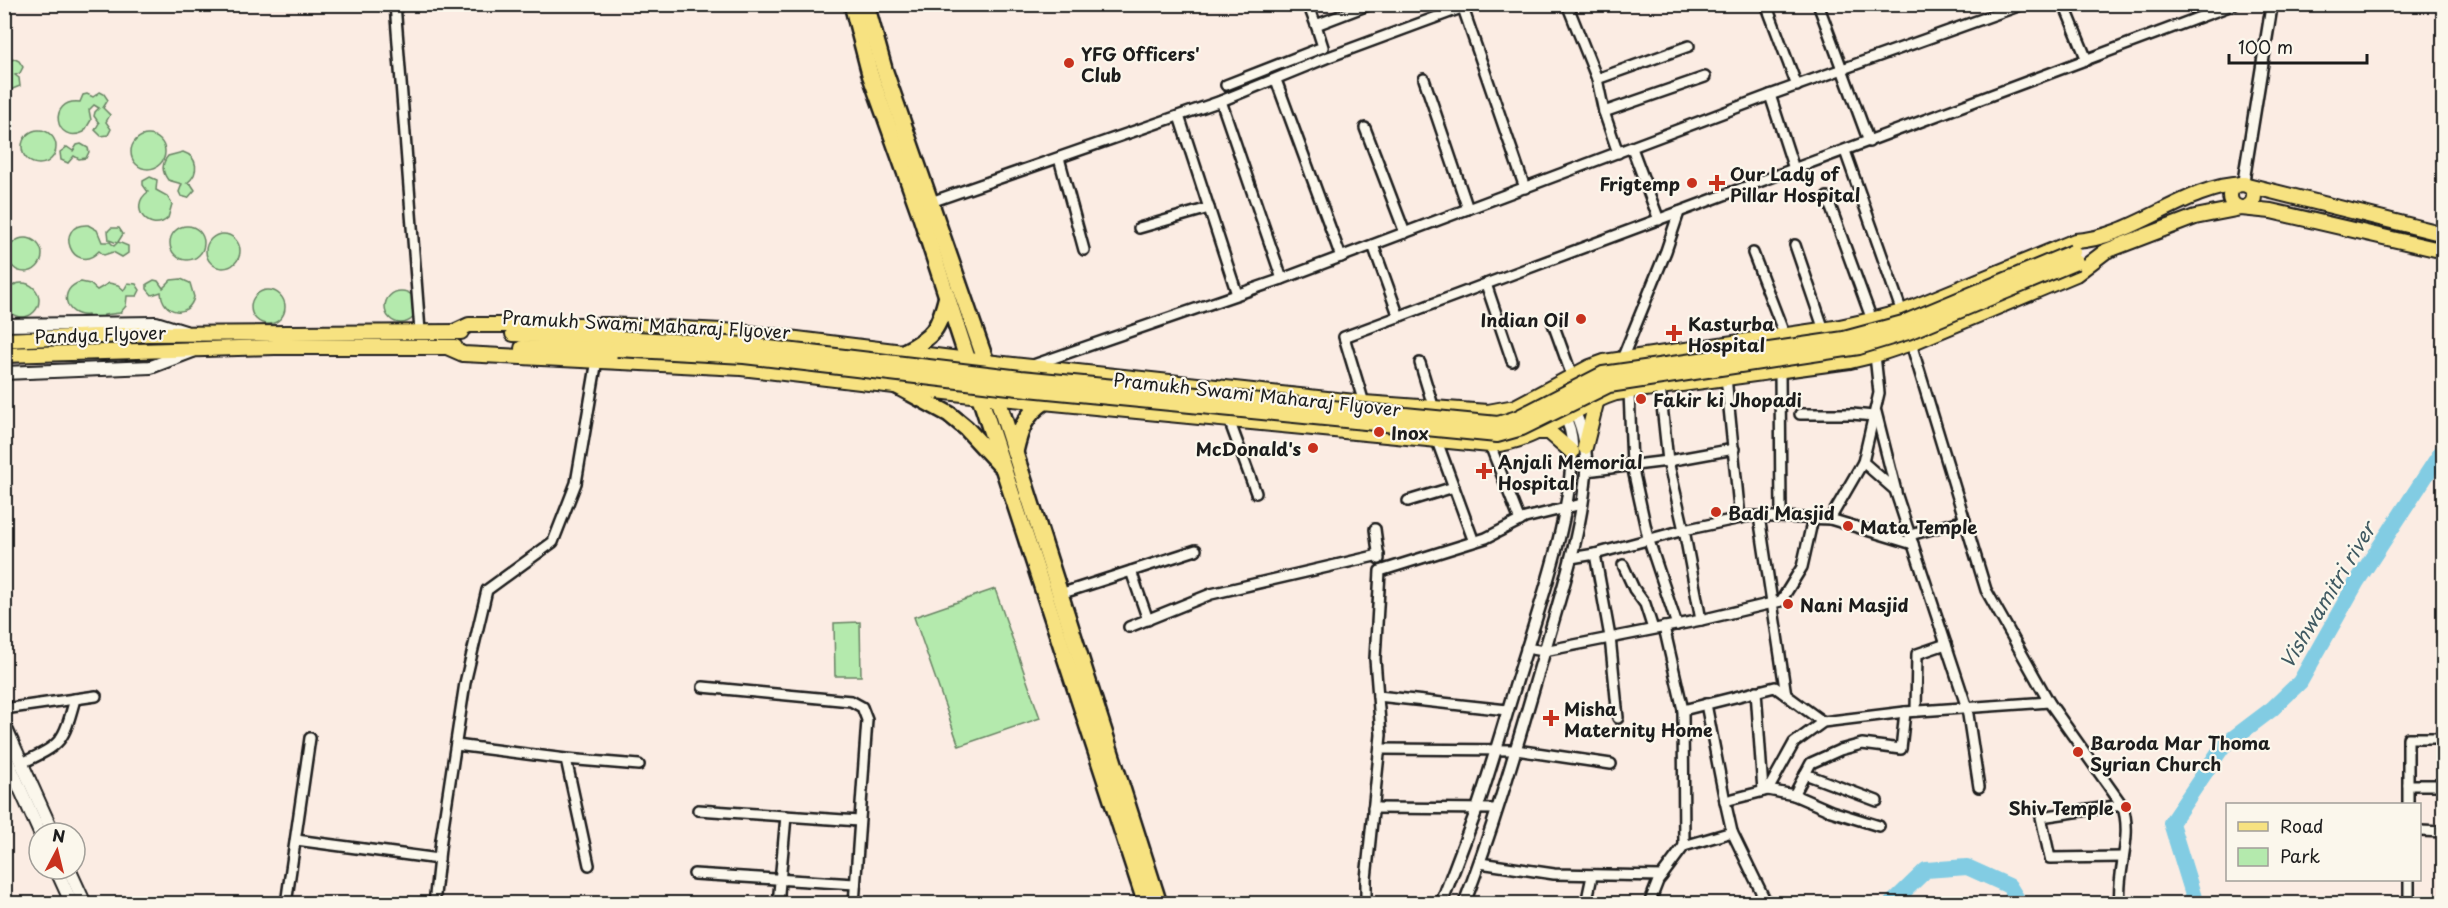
<svg xmlns="http://www.w3.org/2000/svg" width="2448" height="908" font-family="'Playpen Sans',sans-serif">
  <style>
    .green { fill: #b4eaad; stroke: #688364; stroke-width: 1.5 }
    .lines { fill: none; stroke-linecap: round; stroke-linejoin: round }
    .river { stroke: #82cce3; stroke-width: 16 }
    .minor-casing { stroke: #1c1c1c; stroke-width: 14 }
    .tertiary-casing { stroke: #1c1c1c; stroke-width: 15 }
    .secondary-casing { stroke: #1c1c1c; stroke-width: 16 }
    .primary-casing { stroke: #1c1c1c; stroke-width: 18 }
    .trunk-casing { stroke: #1c1c1c; stroke-width: 20 }
    .minor { stroke: #fbf7ec; stroke-width: 9 }
    .tertiary { stroke: #fbf7ec; stroke-width: 10 }
    .secondary { stroke: #fbf7ec; stroke-width: 12 }
    .primary { stroke: #f7e281; stroke-width: 14 }
    .trunk { stroke: #f7e281; stroke-width: 15 }
    .primary-bridge-casing { stroke: #1c1c1c; stroke-width: 18; stroke-linecap: butt }
    .primary-bridge { stroke: #f7e281; stroke-width: 14 }
    .poi-dot { fill: #c8321e; stroke: #fbf7ec; stroke-width: 2 }
    .labels { text-anchor: middle; dominant-baseline: central; stroke-width: 4.5; stroke-linejoin: round; paint-order: stroke }
    .poi-label { font-size: 18px; font-weight: bold; fill: #1c1c1c; stroke: #fbf7ec; text-anchor: start }
    .street-label { font-size: 18px; fill: #1c1c1c; stroke: #fbf7ec }
    .water-label { font-size: 20px; font-style: italic; fill: #405a62; stroke: #fbf7ec }
  </style>
  <rect width="100%" height="100%" fill="#fbece3"/>
  <filter id="ink" filterUnits="userSpaceOnUse"><feTurbulence type="fractalNoise" baseFrequency=".0167" numOctaves="2"/><feDisplacementMap in="SourceGraphic" scale="12" xChannelSelector="R" yChannelSelector="G"/><feConvolveMatrix kernelMatrix="1 2 1 2 8 2 1 2 1" color-interpolation-filters="sRGB"/></filter>
  <g filter="url(#ink)">
    <g class="green">
      <polygon points="15,59 19,61 23,67 20,73 15,75 19,78 20,86 10,90 11,98 5,102 5,87 6,87 5,86 5,63 7,67 11,60"/>
      <path d="M100,92L104,94L108,100L103,108L110,115L106,122L111,129L108,135L101,136L95,130L99,123L94,116L95,112L99,108L94,105L89,110L91,120L84,132C54,146 47,98 80,102L83,95L87,94L93,97Z"/>
      <circle cx="39" cy="147" r="17"/>
      <circle cx="148" cy="152" r="17"/>
      <polygon points="81,144 88,148 89,152 86,158 79,159 74,156 68,163 61,160 60,152 67,147 73,151 77,145"/>
      <path d="M183,152C198,157 200,173 187,183L191,184L195,190L188,198L181,196L179,192L182,184L168,180C162,172 161,164 168,156Z"/>
      <path d="M150,177L157,180L156,190L167,196L172,204L168,218C150,235 127,207 148,192L143,185V181Z"/>
      <path d="M88,225L97,230L102,242H110L114,246L117,243L109,240L108,231L111,228H119L123,234L118,242L128,246V253L122,257L113,252L104,255L99,251C73,278 52,223 88,225Z"/>
      <circle cx="187" cy="243" r="17"/>
      <circle cx="223" cy="251" r="17"/>
      <circle cx="25" cy="255" r="17"/>
      <path d="M181,279L190,283L194,297C189,319 162,314 161,292L152,295L147,289V284L154,280L158,281L163,288L171,280Z"/>
      <path d="M81,282L90,284L97,290L109,283L118,285L124,290L128,283L136,284L140,290L137,296H127L126,306L120,313L104,315L103,319L90,321L88,315C65,318 57,288 81,282Z"/>
      <circle cx="22" cy="300" r="17"/>
      <circle cx="268" cy="307" r="17"/>
      <circle cx="401" cy="307" r="16"/>
      <polygon points="995,589 1040,718 959,746 914,617"/>
      <polygon points="860,622 861,676 835,676 834,623"/>
    </g>
    <g class="lines">
      <g class="river">
        <polyline points="1891,904 1926,870 1967,867 2009,886 2020,904"/>
        <polyline points="2196,904 2171,823 2223,746 2272,709 2300,682 2356,583 2444,448"/>
      </g>
      <g class="minor-casing">
        <g id="minor">
          <polyline points="395,4 420,331"/>
          <polyline points="1308,4 1316,25 1371,4"/>
          <polyline points="1567,4 1597,79 1604,112 1618,153"/>
          <polyline points="1766,4 1797,86"/>
          <polyline points="1818,4 1869,142"/>
          <polyline points="2064,4 2087,60"/>
          <polyline points="1463,8 1525,188"/>
          <polyline points="1424,79 1468,209"/>
          <polyline points="1597,79 1689,46"/>
          <polyline points="1276,80 1341,257"/>
          <polyline points="1226,85 1323,47 1316,25"/>
          <polyline points="1770,95 1794,169"/>
          <polyline points="1221,101 1282,279"/>
          <polyline points="1604,112 1705,77"/>
          <polyline points="1179,116 1237,294"/>
          <polyline points="1365,128 1405,233"/>
          <polyline points="1632,148 1659,220"/>
          <polyline points="1845,151 1903,315"/>
          <polyline points="1059,158 1084,250"/>
          <polyline points="1827,197 1872,320"/>
          <polyline points="928,203 1221,101 1326,58 1472,4"/>
          <polyline points="1139,228 1209,208"/>
          <polyline points="1373,245 1399,317"/>
          <polyline points="1795,245 1824,330"/>
          <polyline points="1753,253 1785,336"/>
          <polyline points="1486,284 1512,361"/>
          <polyline points="1551,318 1572,376"/>
          <path d="M1910,340L1986,590L2049,702L2122,805C2134,836 2116,871 2120,904"/>
          <polyline points="1622,359 1666,251 1679,212"/>
          <polyline points="1420,363 1434,409"/>
          <polyline points="1033,365 1282,279 1770,95 2024,4"/>
          <polyline points="1780,370 1781,517"/>
          <polyline points="1726,377 1740,518"/>
          <polyline points="1660,387 1668,461 1684,530 1750,516 1830,519 1913,544"/>
          <polyline points="1629,391 1632,465 1648,538 1677,625"/>
          <polyline points="1364,403 1344,337 2235,4"/>
          <polyline points="1876,412 1896,491"/>
          <polyline points="1800,414 1852,414 1874,416"/>
          <polyline points="1229,420 1256,493"/>
          <polyline points="1437,441 1474,542"/>
          <polyline points="1490,445 1520,521"/>
          <polyline points="1863,462 1895,490 1967,708 1979,787"/>
          <polyline points="1586,471 1668,461 1734,449"/>
          <polyline points="1408,501 1454,487"/>
          <polyline points="1759,516 1786,695"/>
          <polyline points="1830,519 1863,462 1879,393 1875,355"/>
          <polyline points="1375,529 1379,559"/>
          <polyline points="1910,535 1965,520"/>
          <polyline points="1595,554 1610,637 1618,718"/>
          <polyline points="1623,565 1634,589 1645,604 1653,629"/>
          <polyline points="1131,571 1148,620"/>
          <polyline points="1060,594 1196,550"/>
          <polyline points="1701,620 1781,601 1802,567 1813,518"/>
          <polyline points="1129,627 1211,594 1379,555"/>
          <polyline points="1664,627 1683,710"/>
          <polyline points="1526,648 1544,651 1701,620 1684,530 1595,554 1571,558"/>
          <polyline points="703,687 851,701 862,707 867,720 854,904"/>
          <polyline points="1756,691 1763,791"/>
          <polyline points="1378,696 1507,710"/>
          <polyline points="1706,704 1725,801"/>
          <polyline points="4,709 96,696"/>
          <polyline points="1916,711 1917,654 1946,644"/>
          <polyline points="1905,712 2049,702"/>
          <polyline points="456,745 566,759 639,765"/>
          <polyline points="1380,749 1516,750 1611,764"/>
          <polyline points="566,759 589,865"/>
          <path d="M22,763C63,744 63,742 75,699"/>
          <polyline points="1805,774 1877,801"/>
          <polyline points="2408,785 2444,785"/>
          <polyline points="1768,790 1794,795"/>
          <polyline points="2408,804 2408,738 2444,738"/>
          <polyline points="2122,805 2041,817 2050,858 2123,857"/>
          <polyline points="1373,808 1497,809"/>
          <polyline points="698,810 859,821"/>
          <polyline points="2420,831 2444,832"/>
          <polyline points="1732,832 1767,904"/>
          <polyline points="296,840 439,859"/>
          <polyline points="1684,846 1683,710 1775,687 1823,722"/>
          <polyline points="1480,863 1554,874 1662,876"/>
          <polyline points="694,874 855,884"/>
          <polyline points="2409,880 2409,904"/>
          <polyline points="286,904 310,738"/>
          <polyline points="434,904 441,840 465,683 487,590 553,542 576,483 597,360"/>
          <polyline points="778,904 786,816"/>
          <polyline points="1366,904 1366,879 1381,735 1375,659 1380,571 1486,538 1525,518 1582,504"/>
          <polyline points="1586,904 1592,876"/>
          <polyline points="1649,904 1658,881 1684,846 1732,832 1725,801 1768,790 1794,743 1823,722 1905,712 1901,749 1862,744 1840,750 1811,763 1794,795 1831,811 1879,826"/>
        </g>
      </g>
      <g class="tertiary-casing">
        <g id="tertiary">
          <polyline points="2243,184 2272,4"/>
          <path d="M1441,904C1453,872 1465,841 1477,809C1495,756 1510,701 1527,648C1545,590 1571,512 1572,452C1573,437 1570,425 1563,413"/>
          <path d="M1464,904C1495,824 1518,742 1542,660C1559,599 1581,537 1586,473C1587,449 1584,428 1572,407"/>
        </g>
      </g>
      <g class="secondary-casing">
        <g id="secondary">
          <polyline points="4,325 156,323 185,332"/>
          <polyline points="4,373 151,367 193,351"/>
          <polyline points="4,724 53,833"/>
          <polyline points="4,753 40,833"/>
          <polyline points="56,869 72,904"/>
          <polyline points="69,869 85,904"/>
        </g>
      </g>
      <g class="primary-casing">
        <g id="primary">
          <circle cx="2242" cy="196" r="12"/>
          <path d="M454,332L469,325H607L741,332L968,360L1364,403L1488,412L1515,407L1590,367L1604,362L1835,328L1867,321L1902,312L2075,241C2134,238 2184,186 2243,184L2444,234"/>
          <polyline points="513,334 618,338"/>
          <polyline points="4,340 148,334 461,332"/>
          <path d="M447,347L463,354L741,368L980,396L1490,445C1536,443 1573,406 1616,393L1850,361L1875,355L1911,343L2076,274L2106,251L2195,217L2241,208L2271,211L2444,251"/>
          <polyline points="522,348 617,349"/>
          <polyline points="4,355 275,347 455,347"/>
          <polyline points="1535,432 1549,432 1572,452"/>
          <polyline points="1585,447 1597,399"/>
        </g>
      </g>
      <g class="trunk-casing">
        <g id="trunk">
          <polyline points="852,4 870,74 919,211 1146,904"/>
          <polyline points="866,4 884,69 986,362 1159,904"/>
          <path d="M904,352C934,337 939,328 947,296"/>
          <polyline points="897,386 949,414 966,428 1000,465"/>
          <path d="M1015,452C1020,430 1025,415 1044,402"/>
        </g>
      </g>
      <use href="#minor" class="minor"/>
      <use href="#tertiary" class="tertiary"/>
      <use href="#secondary" class="secondary"/>
      <use href="#primary" class="primary"/>
      <use href="#trunk" class="trunk"/>
      <g class="primary-bridge-casing">
        <g id="primary-bridge">
          <polyline points="618,338 745,345 1021,378 1498,424 1517,418 1603,374 1844,339 1903,323 2073,252"/>
          <polyline points="617,349 744,356 1018,388 1497,435 1522,428 1609,385 1859,347 1908,332 2076,262"/>
        </g>
      </g>
      <use href="#primary-bridge" class="primary-bridge"/>
    </g>
  </g>
  <g class="poi-dot">
    <circle cx="1069" cy="63" r="6"/>
    <circle cx="1692" cy="183" r="6"/>
    <path d="M1714 174h6v6h6v6h-6v6h-6v-6h-6v-6h6z"/>
    <circle cx="1581" cy="319" r="6"/>
    <path d="M1671 324h6v6h6v6h-6v6h-6v-6h-6v-6h6z"/>
    <circle cx="1641" cy="399" r="6"/>
    <circle cx="1379" cy="432" r="6"/>
    <circle cx="1313" cy="448" r="6"/>
    <path d="M1481 462h6v6h6v6h-6v6h-6v-6h-6v-6h6z"/>
    <circle cx="1716" cy="512" r="6"/>
    <circle cx="1848" cy="526" r="6"/>
    <circle cx="1788" cy="604" r="6"/>
    <path d="M1548 709h6v6h6v6h-6v6h-6v-6h-6v-6h6z"/>
    <circle cx="2078" cy="752" r="6"/>
    <circle cx="2126" cy="807" r="6"/>
  </g>
  <g class="labels">
    <g class="poi-label">
      <text x="1081" y="53">YFG Officers'<tspan x="1081" dy="21">Club</tspan></text>
      <text x="1730" y="173">Our Lady of<tspan x="1730" dy="21">Pillar Hospital</tspan></text>
      <text x="1680" y="183" text-anchor="end">Frigtemp</text>
      <text x="1569" y="319" text-anchor="end">Indian Oil</text>
      <text x="1688" y="323">Kasturba<tspan x="1688" dy="21">Hospital</tspan></text>
      <text x="1653" y="399">Fakir ki Jhopadi</text>
      <text x="1391" y="432">Inox</text>
      <text x="1301" y="448" text-anchor="end">McDonald's</text>
      <text x="1498" y="461">Anjali Memorial<tspan x="1498" dy="21">Hospital</tspan></text>
      <text x="1728" y="512">Badi Masjid</text>
      <text x="1860" y="526">Mata Temple</text>
      <text x="1800" y="604">Nani Masjid</text>
      <text x="1564" y="708">Misha<tspan x="1564" dy="21">Maternity Home</tspan></text>
      <text x="2090" y="742">Baroda Mar Thoma<tspan x="2090" dy="21">Syrian Church</tspan></text>
      <text x="2114" y="807" text-anchor="end">Shiv Temple</text>
    </g>
    <g class="street-label">
      <text transform="translate(646 324) rotate(3)">Pramukh Swami Maharaj Flyover</text>
      <text transform="translate(100 334) rotate(-2)">Pandya Flyover</text>
      <text transform="translate(1257 394) rotate(6)">Pramukh Swami Maharaj Flyover</text>
    </g>
    <g class="water-label">
      <text transform="translate(2327 595) rotate(-59)">Vishwamitri river</text>
    </g>
  </g>
  <rect width="2448" height="908" fill="none" stroke="#fbf7ec" stroke-width="24"/>
  <rect x="12" y="12" width="2424" height="884" fill="none" stroke="#1c1c1c" stroke-width="2" filter="url(#ink)"/>
  <rect x="2226" y="803" width="195" height="78" fill="#fbf7ec" stroke="#a29f99" stroke-width="1.5"/>
  <rect x="2238" y="822" width="30" height="9" fill="#f7e281" stroke="#a29f99" stroke-width="1.5"/>
  <text x="2280" y="833" font-size="18" fill="#1c1c1c">Road</text>
  <rect x="2238" y="848" width="30" height="18" fill="#b4eaad" stroke="#a29f99" stroke-width="1.5"/>
  <text x="2280" y="863" font-size="18" fill="#1c1c1c">Park</text>
  <g transform="translate(57 851) rotate(7)"><circle r="28" fill="#fbf7ec" stroke="#a29f99" stroke-width="1.5"/>
  <path d="M0-4.5L10 22L0 15L-10 22Z" fill="#c8321e"/>
  <text y="-9" font-size="16" font-weight="bold" text-anchor="middle" fill="#1c1c1c">N</text>
  </g>
  <path d="M2229 54v9h138v-9" fill="none" stroke="#1c1c1c" stroke-width="3"/>
  <text x="2238" y="54" font-size="18" fill="#1c1c1c" stroke="#fbf7ec" stroke-width="4.5" paint-order="stroke">100 m</text>
</svg>
